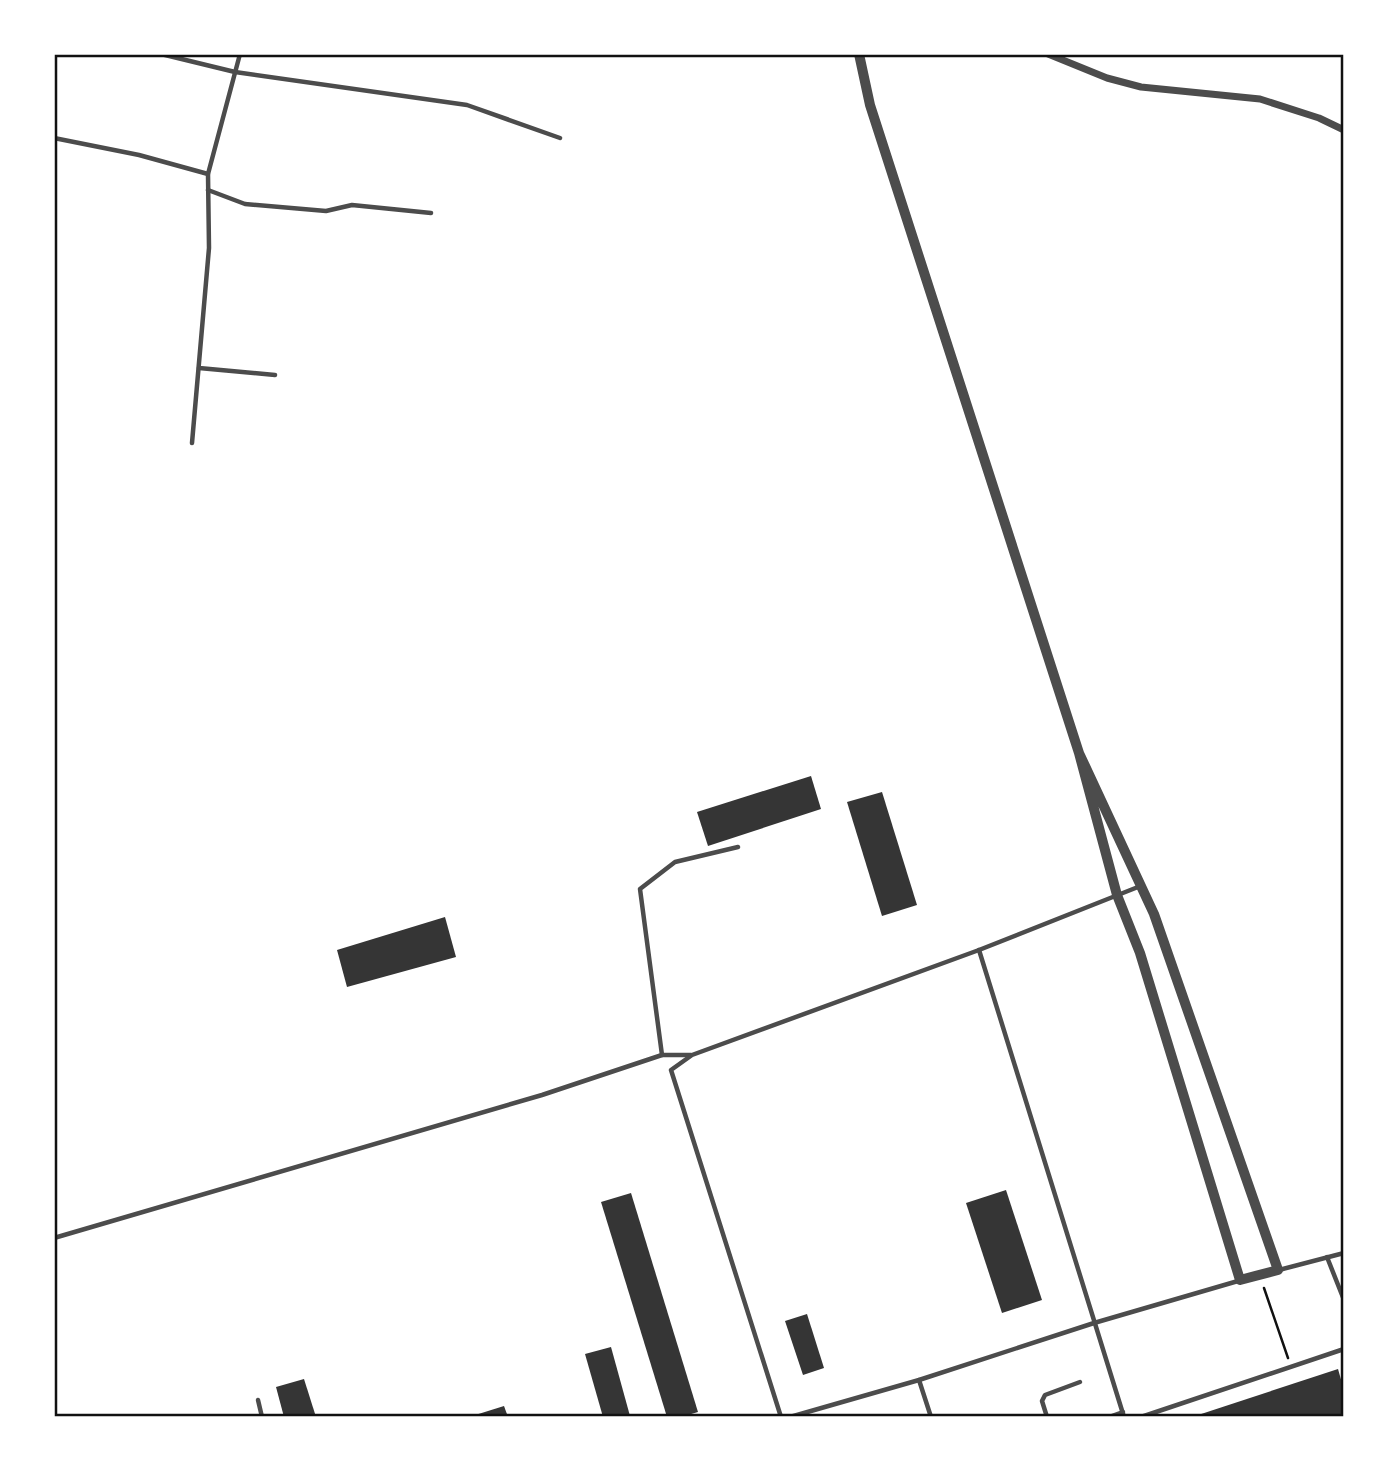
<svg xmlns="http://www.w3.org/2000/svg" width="1398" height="1471" font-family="Barlow,sans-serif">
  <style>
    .building { fill: #353535 }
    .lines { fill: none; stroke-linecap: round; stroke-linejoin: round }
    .path { stroke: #111; stroke-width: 2.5 }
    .service { stroke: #4c4c4c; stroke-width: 4.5 }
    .minor { stroke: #4c4c4c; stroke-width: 7 }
    .tertiary { stroke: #4c4c4c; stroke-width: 10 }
    .neatline { fill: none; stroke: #111; stroke-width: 2.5 }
  </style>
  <rect width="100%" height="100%" fill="#fff"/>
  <g class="building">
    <polygon points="811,776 821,809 708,846 697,812"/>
    <polygon points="882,792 917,905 882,916 847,802"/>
    <polygon points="445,917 456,957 347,987 337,950"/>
    <polygon points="1006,1190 1042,1300 1002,1313 966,1203"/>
    <polygon points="631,1193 698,1412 681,1417 667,1417 601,1202"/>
    <polygon points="807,1314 824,1368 803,1375 785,1321"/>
    <polygon points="611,1347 630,1416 626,1417 603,1417 585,1354"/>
    <polygon points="1338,1369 1344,1390 1344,1417 1192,1417"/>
    <polygon points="304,1379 316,1417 284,1417 276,1387"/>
    <polygon points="504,1406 508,1417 472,1417 472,1416"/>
  </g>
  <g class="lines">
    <polyline class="path" points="1264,1288 1288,1358"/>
    <g class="service">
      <polyline points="161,54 235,72 467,105 560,138"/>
      <polyline points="54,138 139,155 208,174"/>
      <polyline points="208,190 245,204 326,211 352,205 431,213"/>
      <polyline points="199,368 275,375"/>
      <polyline points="192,443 209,248 208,174 240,54"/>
      <polyline points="979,950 1124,1417"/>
      <polyline points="662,1055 640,889 675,862 738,847"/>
      <polyline points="54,1238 542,1095 662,1055 691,1055"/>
      <polyline points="1327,1257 1344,1300"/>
      <polyline points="1279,1270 1344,1253"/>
      <polyline points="919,1380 931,1417"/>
      <polyline points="258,1400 262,1417"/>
      <polyline points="781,1417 671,1070 692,1055 979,950 1138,887"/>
      <polyline points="790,1417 919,1380 1094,1323 1238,1281"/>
      <polyline points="1047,1417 1042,1401 1045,1395 1080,1382"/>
      <polyline points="1109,1417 1123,1412"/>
      <polyline points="1141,1417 1344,1349"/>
    </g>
    <polyline class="minor" points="1048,54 1107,78 1141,87 1260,99 1319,118 1344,130"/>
    <polyline class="tertiary" points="859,54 870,105 1079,753 1117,895 1140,953 1240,1280 1278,1270 1154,914 1079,753"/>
  </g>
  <rect width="1398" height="1471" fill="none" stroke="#ffffff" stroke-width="112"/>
  <rect x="56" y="56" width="1286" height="1359" class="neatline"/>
</svg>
